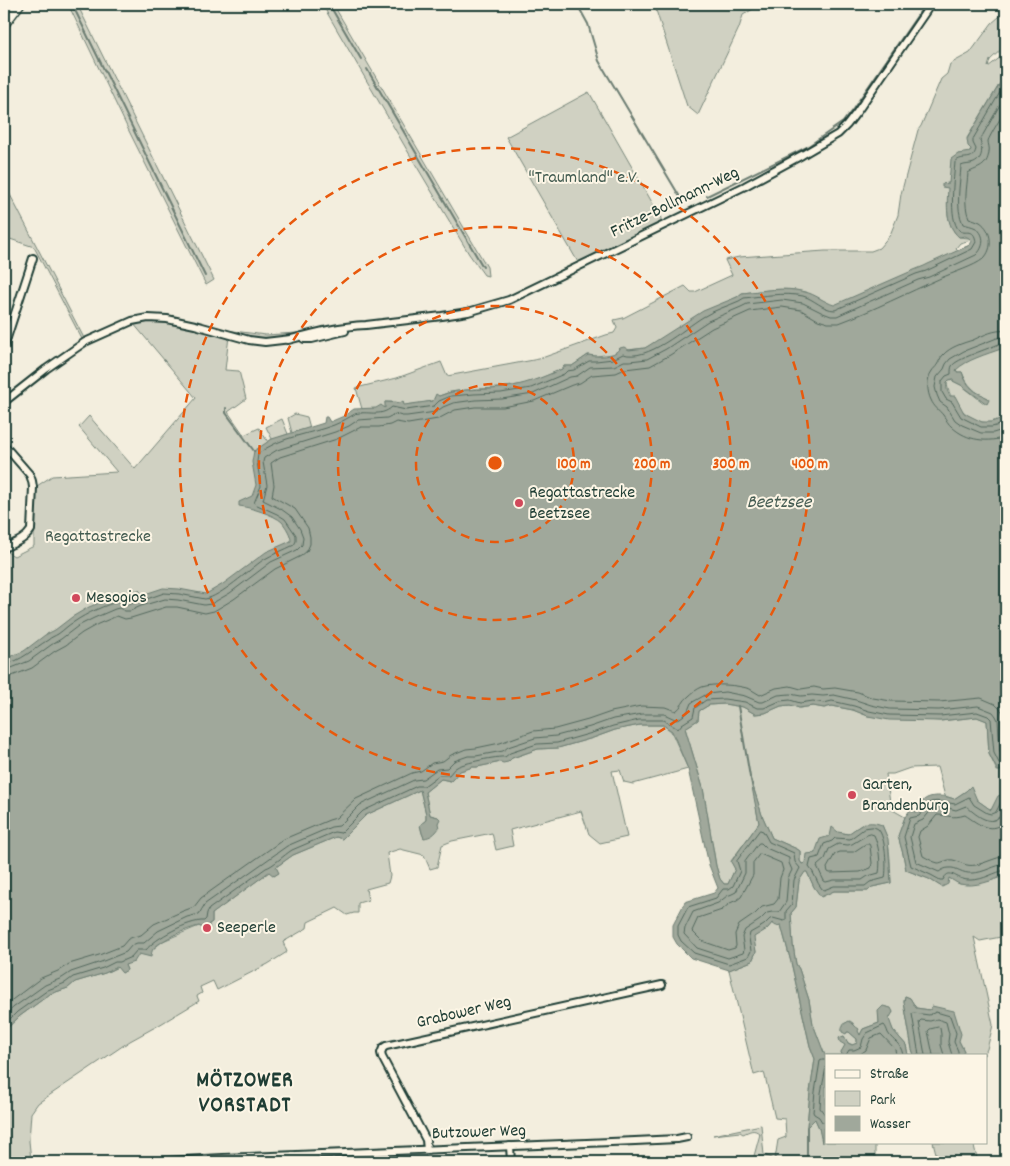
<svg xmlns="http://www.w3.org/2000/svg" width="1010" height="1166" font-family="Dekko,sans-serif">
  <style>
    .green { fill: #d0d1c2; stroke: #78877b }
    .water { fill: #a0a89b; stroke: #6c7d72 }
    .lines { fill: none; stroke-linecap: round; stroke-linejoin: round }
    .shore { stroke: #53685d; stroke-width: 1 }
    .stream { stroke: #6c7d72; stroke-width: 2 }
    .minor-casing { stroke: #1f3d34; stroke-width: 10 }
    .major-casing { stroke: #1f3d34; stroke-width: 11 }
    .minor { stroke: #fcf5e5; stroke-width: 6 }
    .major { stroke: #fcf5e5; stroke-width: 8 }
    .ring { fill: none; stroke: #e8590c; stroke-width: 2.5; stroke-dasharray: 9 6 }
    .poi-dot { fill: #d1495b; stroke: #fcf5e5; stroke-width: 2 }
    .labels { text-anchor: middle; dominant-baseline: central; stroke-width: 4; stroke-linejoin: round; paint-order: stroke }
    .park-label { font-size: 18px; fill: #425b50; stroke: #fcf5e5 }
    .street-label { font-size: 18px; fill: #1f3d34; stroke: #fcf5e5 }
    .poi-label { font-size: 18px; fill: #1f3d34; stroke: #fcf5e5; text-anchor: start }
    .water-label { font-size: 19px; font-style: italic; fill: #465d53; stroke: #fcf5e5 }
    .district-label { font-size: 22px; font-weight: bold; letter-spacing: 1px; fill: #1f3d34; stroke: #fcf5e5 }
    .centre { fill: #e8590c; stroke: #fcf5e5; stroke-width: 2.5 }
    .ring-label { font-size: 15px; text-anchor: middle; font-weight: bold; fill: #e8590c; stroke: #fcf5e5; stroke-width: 4; stroke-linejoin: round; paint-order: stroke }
  </style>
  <rect width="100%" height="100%" fill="#f3eede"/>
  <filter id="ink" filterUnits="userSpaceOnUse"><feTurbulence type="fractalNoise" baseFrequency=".02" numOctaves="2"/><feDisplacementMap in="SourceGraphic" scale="10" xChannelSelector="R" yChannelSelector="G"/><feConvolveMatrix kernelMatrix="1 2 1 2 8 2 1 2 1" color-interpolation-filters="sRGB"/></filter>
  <g filter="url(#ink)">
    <g class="green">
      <polygon points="68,4 77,4 214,280 206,285 127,127"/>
      <polygon points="322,4 333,4 487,267 488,276 484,275 469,254 407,150"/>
      <polygon points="654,4 769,4 758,6 743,15 739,28 698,115 687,106"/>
      <path d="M1006,11V45L990,60L988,67L1002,56L1006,51V76L1002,80L967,138L971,149L970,153L958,154L949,183L942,184L949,188C947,204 945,225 959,237L969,238L971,240L960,243L956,248L958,250L970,245L1006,346L1001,349L1006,351V417C999,420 991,424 982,422C967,419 947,398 947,382L949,380L953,379V381L961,385L985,404L988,398C975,393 967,385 962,372H958L956,370L4,815V553L7,552L14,556L34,546V493L37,486L52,476L117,472L79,427L89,416L135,469L196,398L133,323L148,320L167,321L229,336L225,370L239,371L246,399L228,412L244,435L259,428L268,442L272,439L266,427L282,419L288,434L272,440L313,452L826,303C799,283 773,290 742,293L737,297L645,348L619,351L613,354L596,356L588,355L572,366H564L562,369L530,383L500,388L474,389L450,392L439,396L435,397L433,401L404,406L396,402H385L386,409H362L356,388L397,378L441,362L447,376L539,359L606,335L614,333L617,328L614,320L623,318L685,286L691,292H695L732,275L725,260L739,257L825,251H871L879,248L890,235L898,215L901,194L918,130L921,126L941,79L947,74L950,64L970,53L992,23Z"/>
      <polygon points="589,92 661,218 661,224 579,264 506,137"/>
      <polygon points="4,183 85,340 83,341 34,247 4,237"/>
      <path d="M354,322L356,324C329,330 295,340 267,340C253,339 239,334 225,330L266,335L296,333Z"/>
      <polygon points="295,414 307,417 310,428 292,433 288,418"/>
      <path d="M724,704L743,707L755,714L765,713L781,706L790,705L799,708L813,706L824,708L832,706L853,710L868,716L940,721L977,717L987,721L989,754L997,771L1006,770V795L1004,794L991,810L977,800L966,791L954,799L945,796L937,767L910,768L893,774H886L891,809L905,817L898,836L903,854L906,870L929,879L942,887L949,878L960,884L990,881L1006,875V936L980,941L974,937L993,1025L987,1049L984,1055H962L964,1051L959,1041L930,1010L916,1008L910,998L905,996L904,1002L912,1049L914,1055H908L906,1045L893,1030L888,1019L893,1012L879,1011V1023L863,1029L860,1035L853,1023L850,1021L843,1024L847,1032H849L857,1039V1043L853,1045L848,1043L844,1036L839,1038L846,1045L841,1052L842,1055H826V1058L825,1057L813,1024L809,1000L799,969L796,964L793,945L791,913L796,907L799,881L805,871L807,872L814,887L821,896L834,891H868L872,887L891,883C890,861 891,845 882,825L864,823L848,834C844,833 840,832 836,833C828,835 812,857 804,864H802L800,861V851L797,849L772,838L762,815L752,783L759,823L731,861L735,869L728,884H724L720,879L716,866L703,788L685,728L698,720L699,711L709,705Z"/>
      <polygon points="640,725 663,725 671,731 688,769 633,784 624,782 620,770 612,771 627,837 600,843 589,834 581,811 510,830 513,846 496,850 492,833 452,841 442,845 437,867 430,869 424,855 400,849 387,853 390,876 388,883 366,889 368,900 358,903 358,913 354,913 347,915 337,908 308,922 307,928 283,942 287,952 268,964 217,990 213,981 200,987 202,993 197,996 199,1001 159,1025 130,1041 38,1103 31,1113 29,1141 31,1160 34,1162 4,1162 4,1031 20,1016 50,994 68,988 75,982 105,973 118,967 122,973 127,970 125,965 139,954 152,950 163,941 199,926 203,928 204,927 205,930 209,930 210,929 209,924 212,922 212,914 270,871 274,876 278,873 276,867 293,855 336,837 342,839 366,815 420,790 426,814 426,820 420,825 422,833 424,838 438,823 438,817 430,815 425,792 441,779 451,781 459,771 470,768 471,767 477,767 501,762 538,749 558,748 593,738 615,730"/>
      <path d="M772,923L781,925L791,962L810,1046L815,1059L810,1092L807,1126L815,1119L819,1128L822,1140L823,1128L826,1127V1142H875V1162H754V1156L760,1134C754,1128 750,1131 743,1134L740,1132L713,1135L761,1125L764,1155L775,1159L778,1140L786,1137L785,1119L775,1118L764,1072L754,1075L729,970L752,961L756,952L753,937L767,929Z"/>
      <polygon points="933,1142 973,1142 978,1162 934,1162 938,1161"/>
    </g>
    <g class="water">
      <path d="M1006,76V351L1001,349C987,354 966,360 956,370L957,372H962C965,382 972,392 983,395L984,396L988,398L989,400L987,404L961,385L953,381V379L949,380L947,382C946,387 947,391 950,396H955L964,413L982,422H991L1006,417V770L998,771L989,754L987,721L977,717L940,721L889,720L868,716L853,710L832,706L824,708L813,706L799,708L790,705L781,706L765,713L755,714L743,707L724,704L709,705L699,711L698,720L685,728L703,788L716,866L720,879L724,884H728L735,869L731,862L759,823L750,777L762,815L772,838L797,849L800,851V861L802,864L805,863L806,854L815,853L820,839L830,836L832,827L838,832L848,834C860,826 866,819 882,825L888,839L891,883L872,887L868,891H834L821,897L814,887L807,872H805L799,881L796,907L791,913L793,945L796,964L799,969L809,1000L813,1024L826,1058V1126L823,1128L822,1143L819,1128L815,1119L807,1127L810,1092L815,1059L810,1046L791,962L781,925L776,926L772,923L767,929L754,937L756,952L752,961L729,970L691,958L677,944L673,937V925L685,902L714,893L718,888L709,865L688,769L672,731L663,725H640L615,730L593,738L558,748L538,749L512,758L508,762L503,763L501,762L477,767H471L470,768L460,771L451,781L441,779L425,792L430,815L438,817L440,819L438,823L439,828C435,834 431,837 424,838L422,833L420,825L426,820V814L420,790L366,815L342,839L336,837L293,855L276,867L279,873L274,876L269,872L212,914V922L203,928L199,926C186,929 162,939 153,949C152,951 151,954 151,957L139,954L134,962L125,965L127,970L122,973L117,967L105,973L75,982L68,988L50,994L20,1016L4,1031V659L24,651L45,635L55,630L72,617L89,607L111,598L122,596L127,600L132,599L136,595L134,591L139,590L142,595L163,588L179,589L206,594L223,584L266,552L291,541C291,535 286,527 282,522C275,515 249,507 239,506V502L252,496L256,485L252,462L254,451L272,439L324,423L325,417H327L330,422L344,416L354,409L376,408L381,405L385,408V402L400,403L403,401L404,405L433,401L436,394L439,396C462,387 478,391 501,388C524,385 541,378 562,369L564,366H572L588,355C598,357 613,358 620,348L624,347L629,350L645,348L703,311L737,297L742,293C763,291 784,286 805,292C815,294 824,302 834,305L914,270L924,266L928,264L970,245L972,241L969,238L965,236L959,237C945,225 947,204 948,188L942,187V184L949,183L951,159L958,154L970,152L971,149L968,146L967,139L1002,80Z"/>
      <path d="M971,786L977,800L991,810L998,796L1004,794L1006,795V875C993,880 975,888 960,884C956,883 953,880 949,878L948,884L942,887L929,879L906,870L903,854L898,836L905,817L910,810L916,812C918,809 920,805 922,802C929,793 946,796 954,799L966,791Z"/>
      <polygon points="905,996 910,998 916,1008 930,1010 932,1006 954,1011 961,1034 959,1041 964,1051 962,1055 914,1055 912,1049 904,1002"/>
      <path d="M883,1006L891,1008L893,1012L889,1019L893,1030L906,1045L908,1055H842L841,1052L845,1045L840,1042L839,1038L844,1036L848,1043L852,1045L857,1043V1039L849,1032H847L846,1034L842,1032C841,1025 844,1024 849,1021C853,1023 855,1027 859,1029L858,1031L860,1035L863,1029L879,1023L878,1011Z"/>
    </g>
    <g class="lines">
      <g class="shore">
        <path d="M1006,331C995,329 984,335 973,340C963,343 950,347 943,355C940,358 939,362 937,365C936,367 933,369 932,371C926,379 927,392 931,400C934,407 939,410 943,415C946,419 948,424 952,427C967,441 988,443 1006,437"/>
        <polyline points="1006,339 1002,337 997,338 964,351 950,359 946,364 944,369 937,377 935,387 937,395 940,402 947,407 955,420 962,425 981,433 993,433 1006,429"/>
        <path d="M1006,346L1002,344H999C990,348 956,359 952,366C951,368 951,371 951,374L946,376L942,381V392L946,399L952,402L961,417L981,427H992L1006,423"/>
        <path d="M4,664C21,662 34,648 48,640C51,637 55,636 58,634C64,630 68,625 74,622C87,613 105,605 120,601L125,604L128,605L134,603L139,600H144L164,593L179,594L205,599C220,597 249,570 263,560C273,554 284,550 294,545L296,541V535L285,519L277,514L255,504L254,503L261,486L257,462L258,454C278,437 311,434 334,425C342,422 349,417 355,414C367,410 380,418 392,407L406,410L434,406L439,401L451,396L474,394L501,393L531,388L564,374L567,371L574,370L589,361H596L613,359L623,354C648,362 683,329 703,317C714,310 728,306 739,301L744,298C764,296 783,292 803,296C814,299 823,310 835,310L916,274L926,271L972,249L976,242C974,226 965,236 959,230C948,219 954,177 955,162C963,154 973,163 976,149L973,143V139L1006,82"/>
        <path d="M4,670L9,669L29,661L51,645L61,639L78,626L94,618L115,609L119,608L125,611H130L141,606L165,599L178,600L204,605L211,604L230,593L271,562L297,550L302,545L303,537L300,529L292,517L281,509L263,500L267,485L263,462L264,458L277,450L335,432L349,426L358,420L387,418L395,414L402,416H407L436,412L443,407L453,403L475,400L502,399L533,394L570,377L577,376L590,367L614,366L624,361H630L647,359L666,349L708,321L741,307L747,304L782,300L803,303L823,313L831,316H837L918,280L929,277L976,255C984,248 986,235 976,228C972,226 967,225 963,224C955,207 960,185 961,166C965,164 969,165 974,163C984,158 982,148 980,140L1006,94"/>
        <path d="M4,677L12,676L32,668L55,651L66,645L82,633L98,624L117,616L125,619L131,618L166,607H177L205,613L214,611L234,599L275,569L301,556L307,551L310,544V537L308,528L295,509L272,496L274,485L271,463L280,457L337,439L361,427H379L390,425L396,422L408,424L438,419L455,410L475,407H503L534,401L572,385L580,383L592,375L616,373L625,369L650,366L670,355L712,328L750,311L782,307L801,310L818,320L828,323H839C874,310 907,293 941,278C952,273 975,266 983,259C994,249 992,230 980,222C976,220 972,219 969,218C963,205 967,187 968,173C978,167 987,168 989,152C990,148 988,144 988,141C989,137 1003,114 1006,109"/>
        <path d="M1006,799L1002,800L996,812L991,814L987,813L974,805L969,797L955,804C948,803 932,798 926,805C924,808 922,813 919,816L910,818L904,837L911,866L931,875L940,880H943C949,868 954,877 963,879C966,880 968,880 971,880C984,880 994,872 1006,870"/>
        <path d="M1006,806C1004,809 1002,814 999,817C989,827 974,813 966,806L956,810L944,807L932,809L923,820L914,824L910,837L916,862L939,872C942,870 945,868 949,868C957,867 962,874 972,873C984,873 994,865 1006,864"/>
        <path d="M1006,820C991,836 979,824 965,815C952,819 949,815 937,815L928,826L920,831L918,837L923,856C927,858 933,862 938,863C942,863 947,859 953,860C962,862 965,867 976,865C986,863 996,857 1006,856"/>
        <path d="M874,827C875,828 877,828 878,829C886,837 887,868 885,878L870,882L865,886H834L824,890L822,889C816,882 815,873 809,867L811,859L819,857L824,844L832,841L835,838L850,839L865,828Z"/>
        <polygon points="760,830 763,831 769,842 794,853 795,862 800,868 794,880 792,904 786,911 786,920 784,921 773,918 770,919 764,925 750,933 749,938 751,951 748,957 729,964 694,953 681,941 678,935 678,926 688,907 716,898 723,889 729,889 733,886 740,871 737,861"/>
        <path d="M871,834L874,835C879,846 881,862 879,873L868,876L862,880H834L826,882L824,881L817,866L825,859L829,849L838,844L848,845L852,844L867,835Z"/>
        <polygon points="759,843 761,843 766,848 789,858 789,863 792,870 788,878 786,902 779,912 772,912 767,913 760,920 745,930 742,937 744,950 743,953 728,958 697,948 684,934 685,928 693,912 718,903 727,896 732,894 736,892 745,873 745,862"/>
        <polygon points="866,844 869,844 870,846 872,863 871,868 860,872 830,873 828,872 827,868 835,854 840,852 853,852"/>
        <polygon points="760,854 781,863 783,870 780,878 778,899 774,904 762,907 755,914 739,925 735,934 736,946 735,948 728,950 702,941 692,931 698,918 722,910 730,903 737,900 741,897 753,875 753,863"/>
        <path d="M4,1006L41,978L58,971L69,964L99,955L122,946L128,939L133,937L141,935L154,924L183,911L194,907L201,898L284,839L329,820L336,818L356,799L412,773L421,771L432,763L443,761L451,755L466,749L476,748L500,743L533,731L555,729L588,720L611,712L641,706L665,707L676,711C682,707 683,700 689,696C692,693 697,689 702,687C714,683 738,685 750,689C753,691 757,693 760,695L776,688L790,686L801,689L814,687L823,689L835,688L858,692L873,698L891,701L939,702L981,698L995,704L1002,711L1005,718L1006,733"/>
        <polyline points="4,1016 14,1007 45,985 62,978 71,972 101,962 126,952 132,945 137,943 144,943 158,931 187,917 199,914 205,904 287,846 331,827 339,826 360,805 414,780 423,779 437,769 447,768 454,761 468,756 476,756 503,751 508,747 535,738 556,736 590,727 613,719 642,714 664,714 677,720 687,713 691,703 707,694 725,692 745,696 759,702 763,702 778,695 790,694 801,696 812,695 823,696 834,695 856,700 871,705 890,709 939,710 978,706 993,712 996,716 998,720 1000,751 1004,758 1006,759"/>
        <path d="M4,1025L17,1012L48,990L65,983L73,977L103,968L115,962H120L124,960L131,957L137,950H146C155,938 189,920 204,921L206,919L207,913L209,909L266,868C273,866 284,855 292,850C306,844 320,838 334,832L341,833L363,811L417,786H424L439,775H449C451,773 454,768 457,767C463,763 498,756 505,757L510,753L537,744L557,743L592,733L613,726L639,720H664L678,729L682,724L693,717L695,708L706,700L724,699L745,702L757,708H764L780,701L790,700L800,703L813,701L824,703L832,701L854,706L869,711L889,715L940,716L977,712L988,716L991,719L994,753L1000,765L1006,766"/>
        <path d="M846,1055L849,1050H854L861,1047L863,1039L867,1033L884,1025C886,1027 887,1030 888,1033C894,1043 900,1041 903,1055"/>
        <polyline points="859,1055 866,1050 871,1038 881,1034 895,1049 896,1055"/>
        <polyline points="919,1055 912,1014 914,1013 929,1015 936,1012 950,1016 956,1033 954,1042 958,1051 958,1055"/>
        <polyline points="925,1055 919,1022 921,1020 930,1021 937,1019 946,1022 949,1034 948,1042 952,1055"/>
        <polyline points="933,1055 928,1031 930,1029 938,1027 940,1028 941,1034 941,1045 944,1055"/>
        <polyline points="826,1060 822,1060 820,1061 815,1092 813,1112 814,1114 819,1117 822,1122 826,1122"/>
        <polyline points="826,1067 821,1093 820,1108 826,1116"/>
      </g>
      <g class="stream">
        <polyline points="72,4 205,276"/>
        <polyline points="329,4 361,59"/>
        <polyline points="577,4 588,24 599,61 680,197"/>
        <polyline points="919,13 925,4"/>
        <polyline points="367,69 483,267"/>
        <polyline points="707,196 807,147 843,122 853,109 917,16"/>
        <polyline points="226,408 226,413 254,451"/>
        <polyline points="738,706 750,777"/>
        <polyline points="807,1162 807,1127"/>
      </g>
      <g class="minor-casing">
        <g id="minor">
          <polyline points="304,339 312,339 345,331"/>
          <path d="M288,340C314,333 340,326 366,325L442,316L468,312L509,300L745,186L802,155L838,134L847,125L857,112L931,4"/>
          <polyline points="4,347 33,258"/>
          <polyline points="4,402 46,369 85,342 132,321 148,318 167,319 195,325 249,340 265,342 291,339"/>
          <path d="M4,445L30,475L32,481L33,487L31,530C25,540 14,543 4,548"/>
          <polyline points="510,1146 511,1162"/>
          <polyline points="427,1150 426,1140 382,1057 381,1053 383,1048 386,1046 662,985"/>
          <polyline points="148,1162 223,1158 635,1141 677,1139 687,1137"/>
        </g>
      </g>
      <g class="major-casing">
        <g id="major">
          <polyline points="4,12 10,4"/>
          <polyline points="4,25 20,4"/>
        </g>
      </g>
      <use href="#minor" class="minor"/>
      <use href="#major" class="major"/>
    </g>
  </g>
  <g class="ring">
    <circle cx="495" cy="463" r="79"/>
    <circle cx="495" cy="463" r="157"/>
    <circle cx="495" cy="463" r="236"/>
    <circle cx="495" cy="463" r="315"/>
  </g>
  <g class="poi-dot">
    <circle cx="519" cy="503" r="5"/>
    <circle cx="76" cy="598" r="5"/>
    <circle cx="852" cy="795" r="5"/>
    <circle cx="207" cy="928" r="5"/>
  </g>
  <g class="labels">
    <g class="park-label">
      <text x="584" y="178">"Traumland" e.V.</text>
      <text x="98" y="537">Regattastrecke</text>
    </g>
    <g class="street-label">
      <text transform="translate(675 203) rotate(-26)">Fritze-Bollmann-Weg</text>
      <text transform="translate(464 1013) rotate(-13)">Grabower Weg</text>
      <text transform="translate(479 1133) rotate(-2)">Butzower Weg</text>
    </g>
    <g class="poi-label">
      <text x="529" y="493">Regattastrecke<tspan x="529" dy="21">Beetzsee</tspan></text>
      <text x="86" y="598">Mesogios</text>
      <text x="862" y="785">Garten,<tspan x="862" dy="21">Brandenburg</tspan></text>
      <text x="217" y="928">Seeperle</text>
    </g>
    <g class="water-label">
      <text x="779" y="503">Beetzsee</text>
    </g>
    <g class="district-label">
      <text x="245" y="1081">MÖTZOWER<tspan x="245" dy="25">VORSTADT</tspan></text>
    </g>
  </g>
  <circle cx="495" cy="463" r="8" class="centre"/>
  <g class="ring-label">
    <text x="574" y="468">100 m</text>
    <text x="652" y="468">200 m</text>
    <text x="731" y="468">300 m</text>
    <text x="810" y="468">400 m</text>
  </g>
  <rect width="1010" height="1166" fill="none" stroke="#fcf5e5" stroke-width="20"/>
  <rect x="10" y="10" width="990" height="1146" fill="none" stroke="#1f3d34" stroke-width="2" filter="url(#ink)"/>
  <rect x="825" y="1054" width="162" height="90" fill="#fcf5e5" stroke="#a4ab9e"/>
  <rect x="835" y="1070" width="25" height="8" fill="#fcf5e5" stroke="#a4ab9e"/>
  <text x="870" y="1078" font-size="15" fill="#1f3d34">Straße</text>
  <rect x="835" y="1091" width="25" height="15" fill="#d0d1c2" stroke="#a4ab9e"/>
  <text x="870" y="1104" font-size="15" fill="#1f3d34">Park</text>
  <rect x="835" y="1116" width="25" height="15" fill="#a0a89b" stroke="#a4ab9e"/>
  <text x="870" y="1128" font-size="15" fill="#1f3d34">Wasser</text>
</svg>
